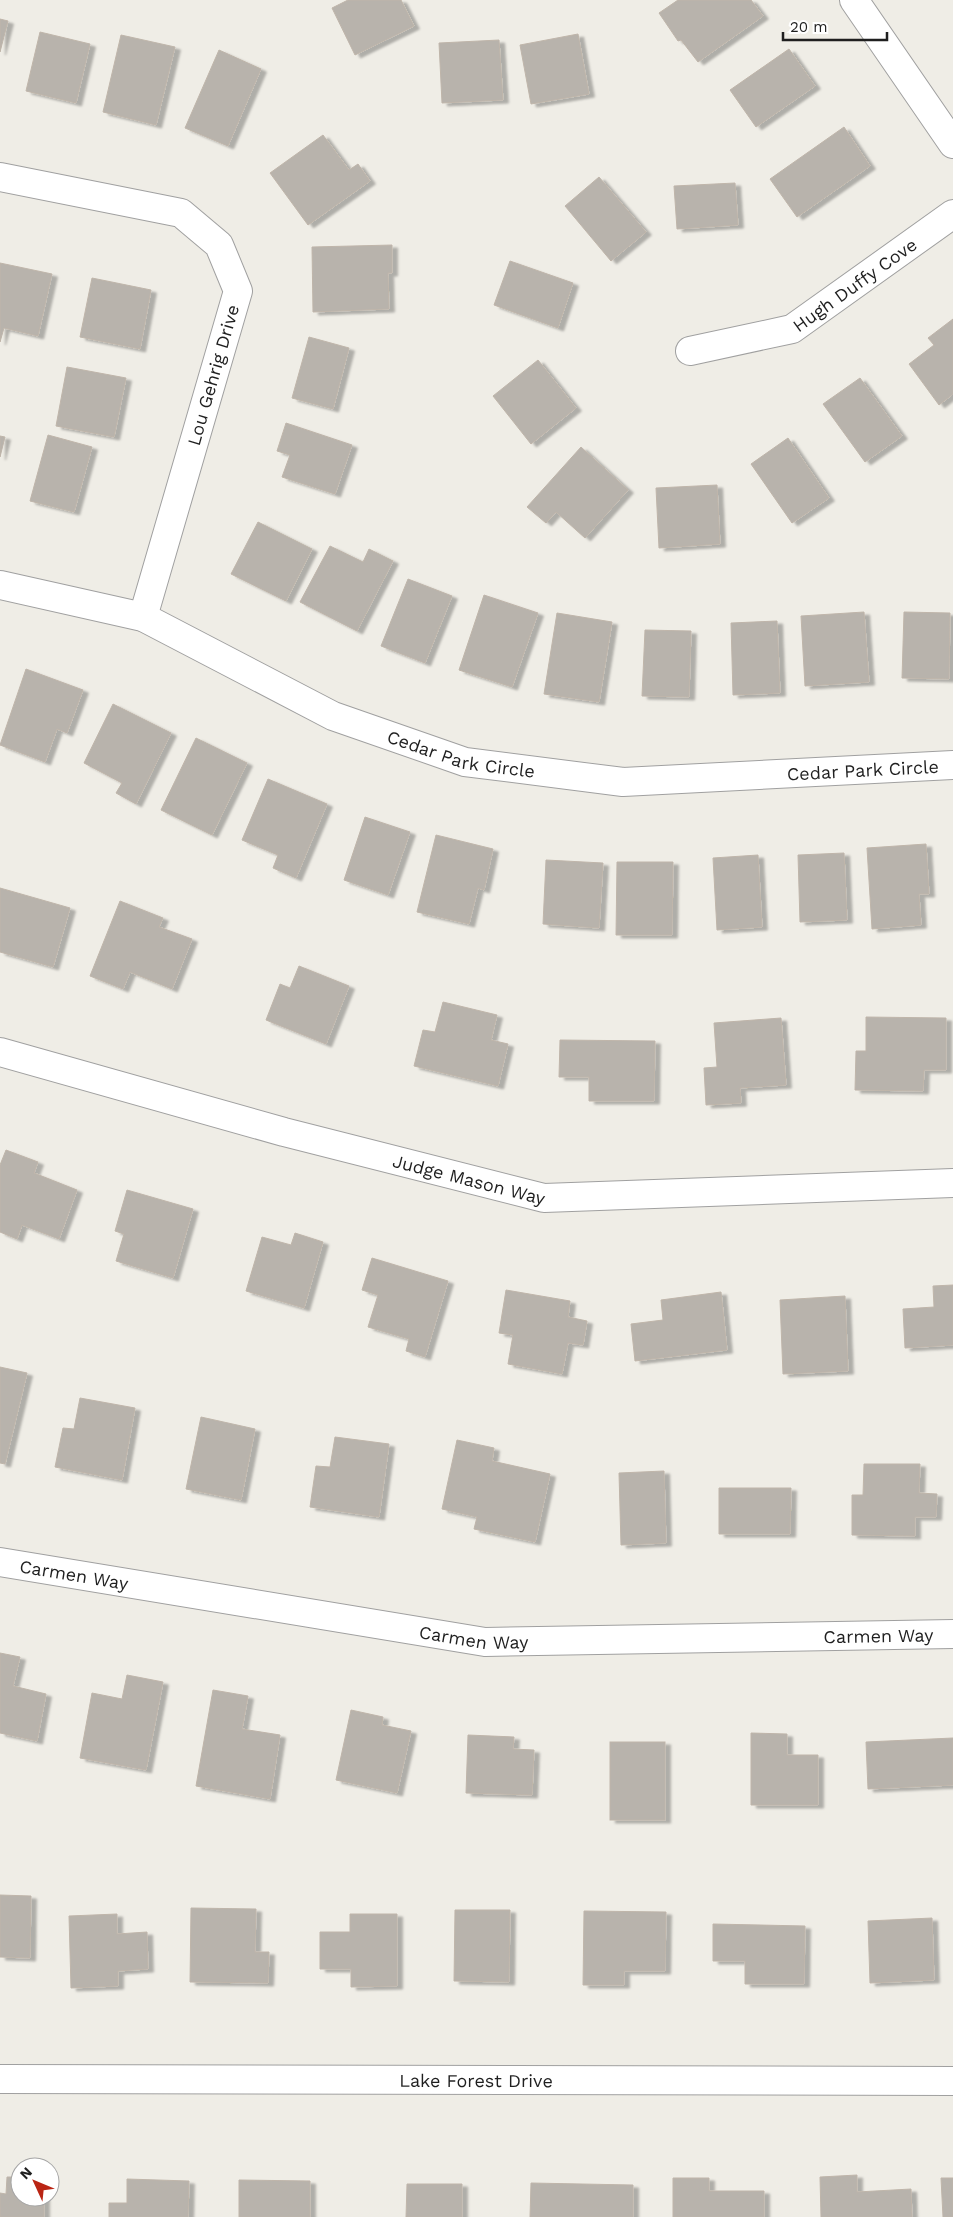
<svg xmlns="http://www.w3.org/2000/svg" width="953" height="2217" font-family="'Work Sans',sans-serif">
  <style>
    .building { fill: #b8b3ac; stroke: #bfb5aa; filter: url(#shadow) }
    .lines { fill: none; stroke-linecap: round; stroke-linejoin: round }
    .minor-casing { stroke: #a0a0a0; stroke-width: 30 }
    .minor { stroke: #fff; stroke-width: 28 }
    .labels { text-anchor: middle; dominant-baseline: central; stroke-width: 4; stroke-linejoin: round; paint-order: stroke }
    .street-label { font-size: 18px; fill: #1f1f1f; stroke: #fff }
  </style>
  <defs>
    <filter id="shadow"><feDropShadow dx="5.5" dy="3" stdDeviation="1" flood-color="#0004"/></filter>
  </defs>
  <rect width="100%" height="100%" fill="#efede6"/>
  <g class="building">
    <polygon points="348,0 401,0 414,26 355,55 332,8"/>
    <polygon points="678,0 751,0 763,16 698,62 681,40 678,41 659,13"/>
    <polygon points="0,19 8,21 0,52"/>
    <polygon points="40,32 90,44 76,103 26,91"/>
    <polygon points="578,34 589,94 531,104 520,45"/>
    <polygon points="121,35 175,47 156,125 103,112"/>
    <polygon points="499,40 503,100 442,103 439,43"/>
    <polygon points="789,49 815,86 756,127 730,90"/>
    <polygon points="219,50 261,69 228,146 185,128"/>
    <polygon points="844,127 870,166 797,217 770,179"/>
    <polygon points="323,135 349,170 358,164 370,181 308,225 270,173"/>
    <polygon points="599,177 646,232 611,261 565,206"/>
    <polygon points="735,183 738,225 677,229 674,186"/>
    <polygon points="392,245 392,273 388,273 389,309 313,312 312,247"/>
    <polygon points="510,261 573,283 558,328 494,305"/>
    <polygon points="0,263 52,274 38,336 4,328 0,342"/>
    <polygon points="92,278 151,290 140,349 80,337"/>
    <polygon points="953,319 953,394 939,405 909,364 934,345 928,338"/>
    <polygon points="309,337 349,348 333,409 292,398"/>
    <polygon points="538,360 576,408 531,444 493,396"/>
    <polygon points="67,367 126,378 114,437 56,426"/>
    <polygon points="860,378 902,436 865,462 823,404"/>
    <polygon points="286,423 352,445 335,494 282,477 290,455 277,451"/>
    <polygon points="48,435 92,447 74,512 30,501"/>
    <polygon points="0,436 5,437 0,457"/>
    <polygon points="788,438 829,498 792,523 751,464"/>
    <polygon points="581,447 628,490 585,538 556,512 546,523 527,507"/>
    <polygon points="717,485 720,544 659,548 656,488"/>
    <polygon points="258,522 312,549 286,601 231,574"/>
    <polygon points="330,546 363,562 369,549 393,561 357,631 300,602"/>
    <polygon points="408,579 452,596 425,663 381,646"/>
    <polygon points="484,595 538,613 512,687 459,670"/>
    <polygon points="864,612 869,682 805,686 801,616"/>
    <polygon points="904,612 950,613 949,679 902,678"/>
    <polygon points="557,613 612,622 599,702 544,694"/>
    <polygon points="777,621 780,693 733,695 731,623"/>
    <polygon points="645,630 691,631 689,697 642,696"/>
    <polygon points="26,669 83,690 67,733 57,729 45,762 0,745"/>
    <polygon points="113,704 171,733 136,804 116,793 122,783 84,763"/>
    <polygon points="196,738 247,763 212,835 161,810"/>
    <polygon points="268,779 327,804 296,878 273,868 278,855 242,840"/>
    <polygon points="365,817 410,832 388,895 344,880"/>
    <polygon points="436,835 493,849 484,890 478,888 469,924 417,912"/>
    <polygon points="926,844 929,894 919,894 921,925 872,929 867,848"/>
    <polygon points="844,853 847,920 800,922 798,855"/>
    <polygon points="758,855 762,927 717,930 713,858"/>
    <polygon points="546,860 603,863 599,928 543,924"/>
    <polygon points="617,862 673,862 672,935 616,935"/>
    <polygon points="0,888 70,908 53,967 0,952"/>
    <polygon points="120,901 163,918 159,927 192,939 172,989 130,972 123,989 90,976"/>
    <polygon points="299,966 349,986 326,1044 266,1020 280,984 290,988"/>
    <polygon points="443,1002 497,1015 491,1040 508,1044 498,1086 414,1066 423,1030 435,1032"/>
    <polygon points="866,1017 946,1018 946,1070 924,1070 923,1091 855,1090 856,1051 866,1051"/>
    <polygon points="781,1018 786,1085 740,1088 741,1103 706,1105 704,1068 717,1067 714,1023"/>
    <polygon points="560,1040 655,1041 654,1101 589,1101 589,1077 559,1077"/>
    <polygon points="6,1150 38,1162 34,1173 77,1190 59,1239 22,1225 17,1239 0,1232 0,1165"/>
    <polygon points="127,1190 193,1209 173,1278 116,1261 124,1234 115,1231"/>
    <polygon points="295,1233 323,1242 304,1308 246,1291 262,1237 291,1245"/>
    <polygon points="372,1258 448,1281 425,1357 406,1351 409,1339 368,1327 378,1295 362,1290"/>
    <polygon points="953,1285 953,1345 905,1348 903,1309 934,1307 933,1286"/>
    <polygon points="506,1290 570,1301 568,1317 587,1321 583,1345 568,1343 562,1374 508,1364 513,1335 499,1333"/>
    <polygon points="721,1292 727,1350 635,1361 631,1324 663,1320 661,1300"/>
    <polygon points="845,1296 848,1371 783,1374 780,1300"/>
    <polygon points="0,1367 27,1373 5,1464 0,1463"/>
    <polygon points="80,1398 135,1408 122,1480 55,1467 63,1428 74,1429"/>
    <polygon points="201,1417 255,1429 241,1500 186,1489"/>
    <polygon points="335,1437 389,1444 379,1517 310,1507 316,1466 330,1467"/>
    <polygon points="457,1440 494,1448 492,1461 550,1474 535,1542 474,1529 477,1517 442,1509"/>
    <polygon points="864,1464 920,1464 919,1493 937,1494 936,1517 915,1517 915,1536 852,1535 852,1495 863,1495"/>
    <polygon points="664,1471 666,1543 621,1545 619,1473"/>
    <polygon points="719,1488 791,1488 790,1534 719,1534"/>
    <polygon points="0,1653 20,1657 13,1686 46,1694 37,1741 0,1733"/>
    <polygon points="127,1675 163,1682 146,1770 80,1758 92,1693 122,1699"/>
    <polygon points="213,1690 248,1696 242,1729 280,1735 270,1799 196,1786"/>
    <polygon points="351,1710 383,1717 382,1725 411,1731 397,1793 336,1780"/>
    <polygon points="751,1733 787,1734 787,1755 818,1755 818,1805 751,1805"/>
    <polygon points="468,1735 514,1737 513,1749 534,1750 532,1795 466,1793"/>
    <polygon points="953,1738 953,1785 868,1789 866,1742"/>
    <rect x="610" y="1742" width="55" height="78"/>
    <polygon points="0,1895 31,1896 30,1958 0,1957"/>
    <polygon points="191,1908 256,1909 255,1952 269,1952 268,1983 190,1982"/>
    <polygon points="455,1910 510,1910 509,1982 454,1981"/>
    <polygon points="584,1911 666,1912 665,1971 624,1971 624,1985 583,1985"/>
    <polygon points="117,1914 117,1934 147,1932 148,1969 118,1971 118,1986 71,1988 69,1916"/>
    <polygon points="350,1914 397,1914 397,1986 351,1987 351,1969 320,1969 320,1932 350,1932"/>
    <polygon points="932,1918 934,1980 870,1983 868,1921"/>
    <polygon points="713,1924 805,1926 804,1984 745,1984 745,1961 713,1961"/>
    <polygon points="857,2175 857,2192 911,2189 912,2217 821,2217 820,2177"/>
    <polygon points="7,2177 20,2177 20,2197 44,2197 44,2217 0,2217 0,2193 6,2194"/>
    <polygon points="673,2178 709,2178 709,2191 764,2191 764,2217 673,2217"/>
    <polygon points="941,2178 953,2178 953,2217 943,2217"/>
    <polygon points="127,2179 189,2181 188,2217 109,2217 109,2203 127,2203"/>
    <polygon points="239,2180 310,2181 310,2217 239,2217"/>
    <polygon points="531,2183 633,2185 633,2217 530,2217"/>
    <polygon points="407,2184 462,2184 462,2217 406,2217"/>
  </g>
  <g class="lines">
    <g class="minor-casing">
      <g id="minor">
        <polyline points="854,0 953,144"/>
        <polyline points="0,177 181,213 219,245 238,291 143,617"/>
        <path id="s1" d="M690,351L792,329L953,214"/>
        <path id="s2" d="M0,585L143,617L333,716L465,762L623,782L953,765"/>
        <path id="s3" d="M0,1052L284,1132L544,1198L953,1183"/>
        <path id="s4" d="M0,1562L485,1642L953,1634"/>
        <path id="s5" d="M0,2079L953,2081"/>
      </g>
    </g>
    <use href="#minor" class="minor"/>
  </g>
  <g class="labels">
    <g class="street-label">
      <text stroke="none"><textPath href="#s1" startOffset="181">Hugh Duffy Cove</textPath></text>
      <text transform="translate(213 375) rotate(-74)">Lou Gehrig Drive</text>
      <text stroke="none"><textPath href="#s2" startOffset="495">Cedar Park Circle</textPath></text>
      <text stroke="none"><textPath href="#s2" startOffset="900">Cedar Park Circle</textPath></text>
      <text stroke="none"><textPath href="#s3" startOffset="486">Judge Mason Way</textPath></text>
      <text stroke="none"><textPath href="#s4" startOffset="75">Carmen Way</textPath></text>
      <text stroke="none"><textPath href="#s4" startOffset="885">Carmen Way</textPath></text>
      <text stroke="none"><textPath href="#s4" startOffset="480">Carmen Way</textPath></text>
      <text stroke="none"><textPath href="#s5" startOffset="476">Lake Forest Drive</textPath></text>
    </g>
  </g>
  <g transform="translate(35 2182) rotate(314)"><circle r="24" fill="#ffffff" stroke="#a5a5a5"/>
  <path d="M0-4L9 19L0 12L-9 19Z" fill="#ba2514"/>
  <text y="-8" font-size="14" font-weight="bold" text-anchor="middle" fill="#1f1f1f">N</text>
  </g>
  <path d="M783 32v8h104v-8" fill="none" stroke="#1f1f1f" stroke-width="2.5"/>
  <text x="790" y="32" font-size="15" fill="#1f1f1f" stroke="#ffffff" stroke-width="4" paint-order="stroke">20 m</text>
</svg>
